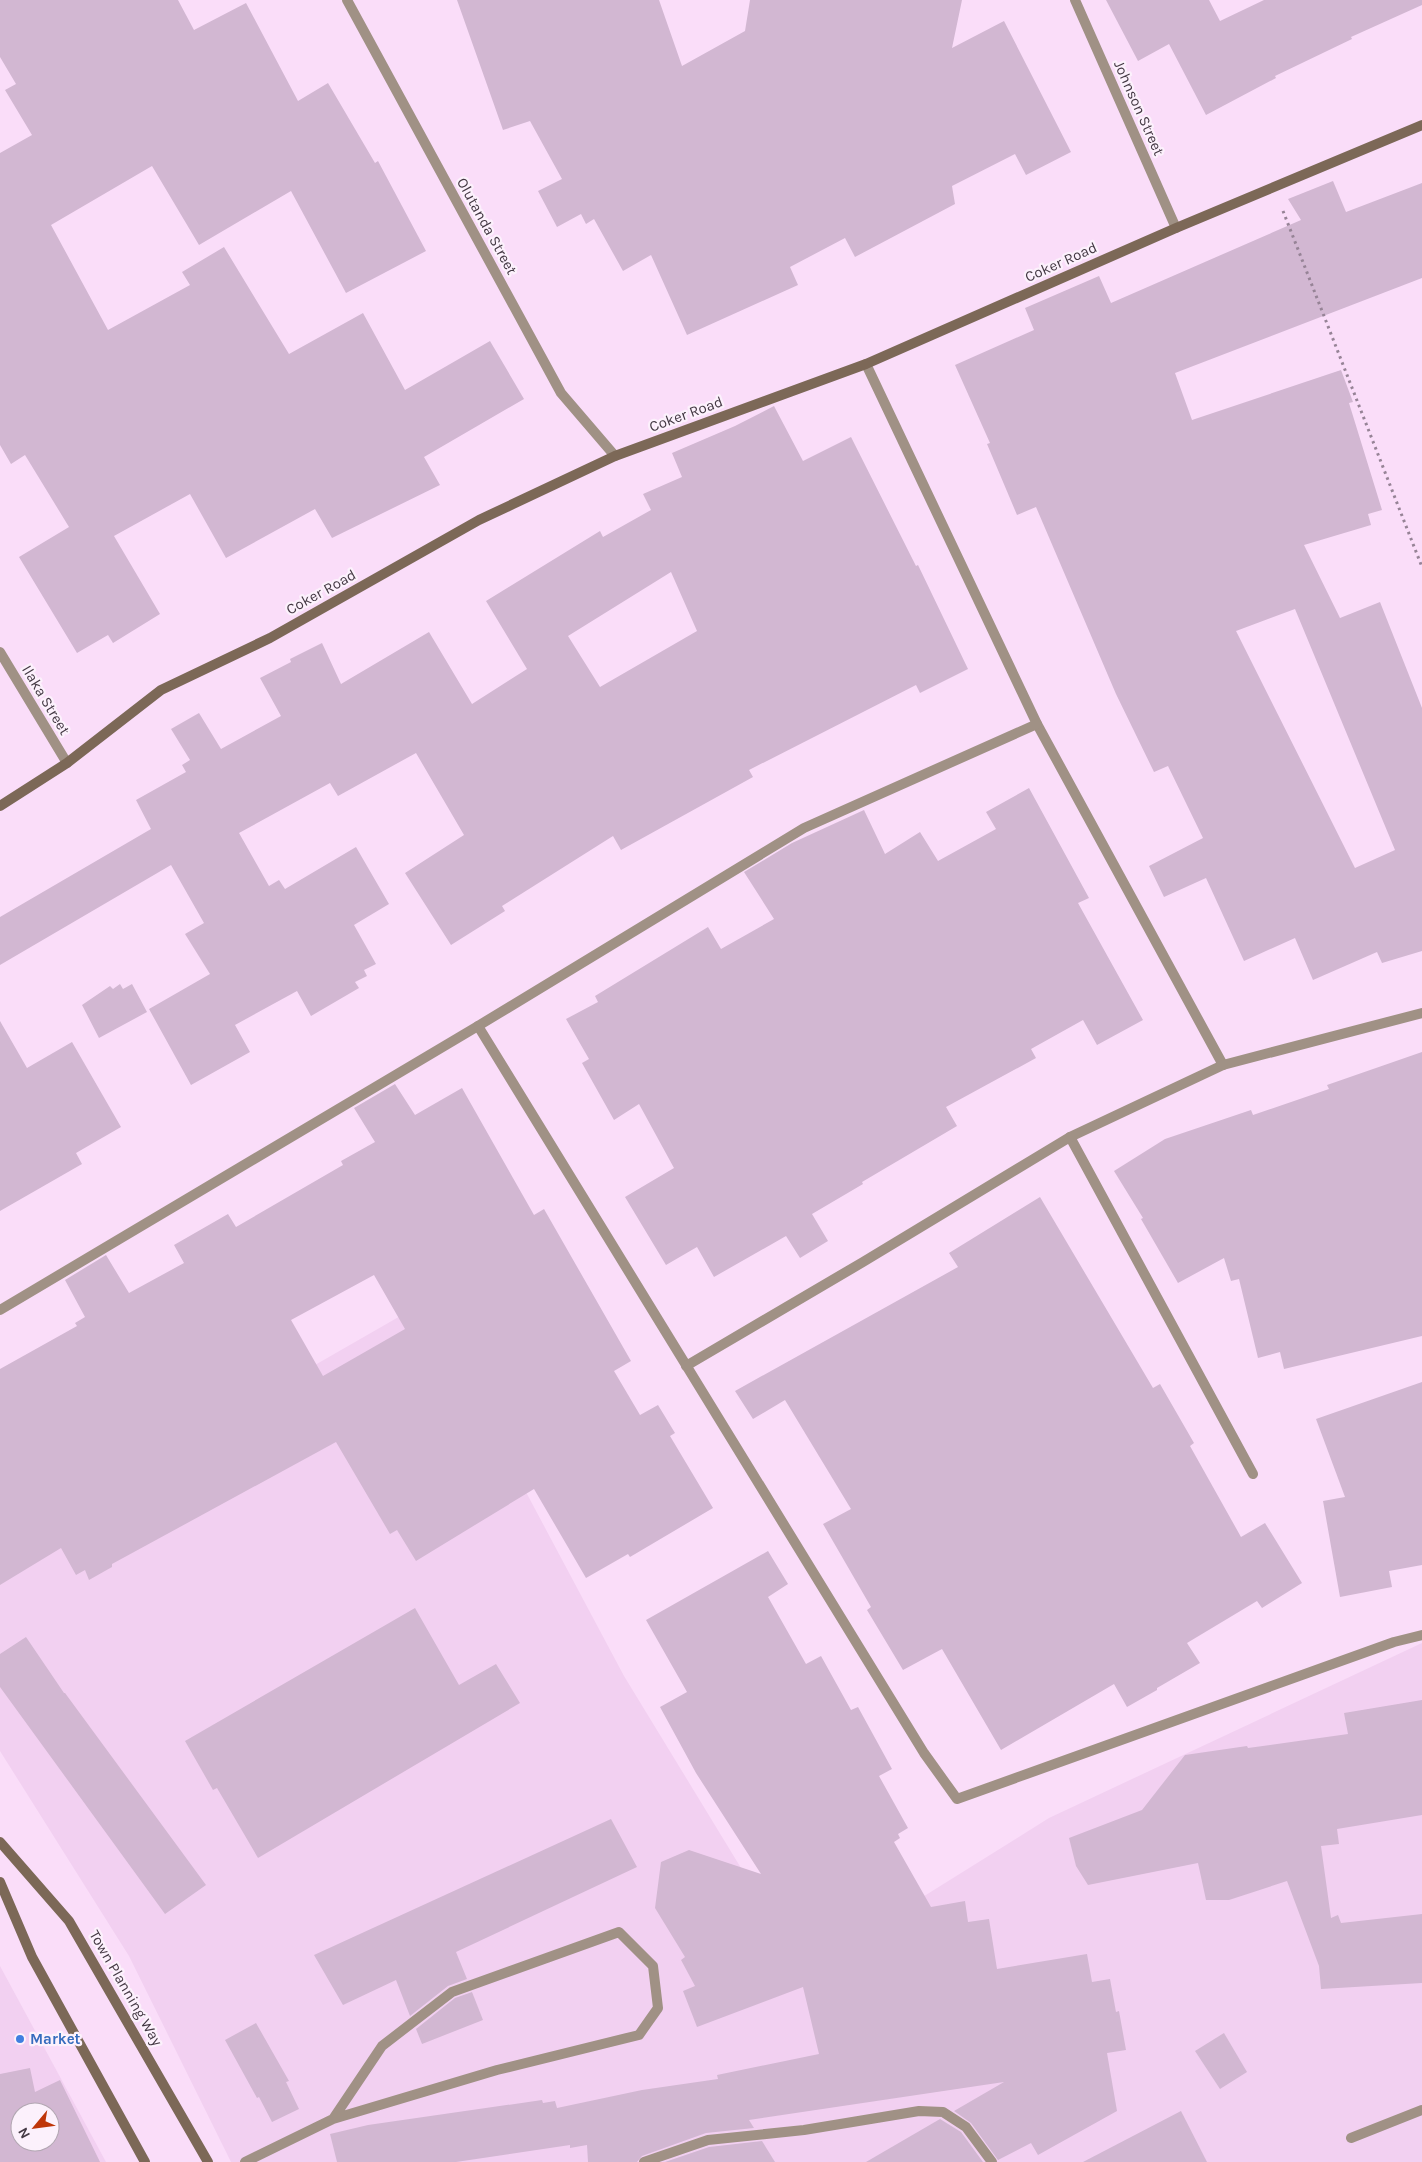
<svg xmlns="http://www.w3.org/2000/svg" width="1422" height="2162" font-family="Karla,sans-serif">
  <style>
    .built { fill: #f2d0f1; fill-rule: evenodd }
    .building { fill: #d2b7d2; fill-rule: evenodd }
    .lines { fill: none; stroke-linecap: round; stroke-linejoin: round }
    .path { stroke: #968396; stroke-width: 3; stroke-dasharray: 2.5 4; stroke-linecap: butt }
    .service { stroke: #a09185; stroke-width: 10 }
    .minor { stroke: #a09185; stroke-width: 10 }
    .secondary { stroke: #7c6857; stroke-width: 10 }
    .shop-dot { fill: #3f7fe0; stroke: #fcf1fc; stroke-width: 2 }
    .labels { text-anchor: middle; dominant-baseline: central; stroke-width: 4.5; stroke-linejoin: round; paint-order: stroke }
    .street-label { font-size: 15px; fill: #433843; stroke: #fcf1fc }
    .shop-label { font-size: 15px; font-weight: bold; fill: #366cbe; stroke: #fcf1fc; text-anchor: start }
  </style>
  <rect width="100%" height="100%" fill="#faddf9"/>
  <g class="built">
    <polygon points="416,1307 470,1387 624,1676 788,1945 905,1908 1049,1818 1422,1643 1422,2162 231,2162 129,1956 0,1751 0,1546"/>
    <path d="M0,1966L106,2162H0ZM20,2112H50V2142H20Z"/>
  </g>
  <g class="building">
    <polygon points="0,0 178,0 194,30 246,3 298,101 328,83 375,163 378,161 426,251 346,293 291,191 199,245 152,166 51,225 108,330 190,285 182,272 224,247 289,354 363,313 405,390 490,341 524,399 424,457 440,485 332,538 315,509 226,558 190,494 114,536 160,614 113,643 108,635 77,653 19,557 69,527 25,455 11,464 0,445 0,153 32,135 5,90 16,84 0,57"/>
    <polygon points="457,0 659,0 682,66 745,31 750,0 962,0 952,48 1004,21 1071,152 1026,175 1015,154 952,186 955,204 855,257 845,238 790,267 798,285 687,335 651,255 623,271 594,219 586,224 581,214 557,227 538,191 562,179 530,121 503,130"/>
    <polygon points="1106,0 1209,0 1220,21 1264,0 1422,0 1422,5 1351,37 1352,39 1275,76 1276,78 1206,115 1169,44 1138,61"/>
    <path d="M1333,181L1346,212L1422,183V278L1175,373L1192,420L1341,370L1353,402L1349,403L1382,510L1368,514L1371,525L1304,545L1340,618L1380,602L1422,708V951L1382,963L1377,952L1313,980L1295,938L1244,961L1206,878L1164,897L1149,866L1203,838L1168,766L1154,772L1116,694L1036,507L1017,515L987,444L990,443L955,365L1034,330L1025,308L1099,276L1111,303L1301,220L1288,199ZM1295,609L1395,850L1355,868L1236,631Z"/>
    <path d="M774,406L803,461L851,437L916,566L918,565L968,669L920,693L916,685L749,770L753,777L621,850L613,836L502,906L505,911L451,945L405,873L464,835L416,753L338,796L330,783L239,833L269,886L279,880L285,889L356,847L389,904L354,925L376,964L364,970L367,976L355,982L359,988L311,1016L297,991L235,1025L250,1052L191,1085L149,1009L210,974L185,934L204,923L171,865L0,965V917L151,829L136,800L186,772L182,765L190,760L171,729L199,713L221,749L281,716L260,678L291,662L290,659L322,643L341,684L429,632L472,704L527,669L486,601L600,531L603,537L651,510L643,494L682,477L672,453L735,426ZM671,572L697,631L600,687L568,636Z"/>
    <polygon points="1029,788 1089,898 1078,903 1143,1020 1097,1045 1083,1020 1031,1049 1036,1058 946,1107 957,1126 862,1182 863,1184 812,1214 828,1241 800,1258 786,1236 714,1277 697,1247 666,1265 625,1197 674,1168 639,1104 614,1120 582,1063 589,1059 566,1019 598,1002 595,996 708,927 721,949 774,919 744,872 792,843 864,810 885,854 920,832 938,861 996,829 986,812"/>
    <polygon points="120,984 123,989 132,984 147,1012 99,1038 82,1005 110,986 113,989"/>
    <polygon points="0,1021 27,1068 72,1042 121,1127 76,1153 82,1164 0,1211"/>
    <polygon points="1422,1052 1422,1336 1284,1369 1280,1352 1258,1358 1239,1279 1231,1281 1224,1258 1178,1283 1141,1219 1143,1218 1114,1171 1165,1139 1251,1110 1253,1115 1329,1089 1327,1085"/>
    <path d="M395,1084L415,1115L462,1088L534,1215L544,1209L631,1361L614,1371L640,1415L658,1405L675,1433L670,1436L713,1508L630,1557L628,1554L586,1578L534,1489L416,1561L397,1530L390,1534L336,1442L112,1564V1567L89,1580L85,1570L76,1575L61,1548L0,1585V1369L77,1326L75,1323L85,1317L65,1280L106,1255L129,1293L184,1263L174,1245L228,1214L236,1227L343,1165L341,1161L375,1142L354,1108ZM374,1275L405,1329L323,1376L291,1320Z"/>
    <polygon points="1040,1197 1153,1388 1160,1384 1194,1443 1190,1446 1241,1537 1265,1523 1302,1583 1262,1608 1257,1601 1187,1643 1200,1663 1157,1688 1157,1690 1127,1707 1114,1684 1001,1750 942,1649 903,1670 867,1610 871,1607 823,1524 851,1509 785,1400 753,1419 735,1391 958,1267 949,1253"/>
    <polygon points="1422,1382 1422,1565 1389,1571 1392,1587 1340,1597 1323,1501 1345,1497 1316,1419"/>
    <polygon points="768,1551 788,1584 768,1597 806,1664 821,1656 851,1710 858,1707 892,1769 879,1776 908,1828 898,1834 900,1838 894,1842 931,1907 965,1901 968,1922 989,1919 997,1969 1087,1954 1092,1982 1110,1979 1116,2012 1119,2011 1126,2050 1107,2053 1117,2111 1038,2155 1031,2143 998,2160 971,2123 954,2111 1004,2082 749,2120 754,2128 706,2133 642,2156 637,2162 588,2162 587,2145 570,2148 570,2145 456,2162 337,2162 330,2134 368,2125 542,2100 543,2103 555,2101 557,2108 642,2090 718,2079 717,2075 819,2054 803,1987 697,2027 683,1991 695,1986 681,1960 685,1957 655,1908 661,1862 689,1850 761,1874 696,1773 660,1707 687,1692 646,1620"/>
    <polygon points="415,1608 459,1685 496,1664 520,1703 258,1858 217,1788 213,1790 185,1741"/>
    <polygon points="26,1637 64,1693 65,1693 206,1885 165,1914 0,1687 0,1654"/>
    <polygon points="1422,1700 1422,1815 1337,1829 1339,1844 1321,1846 1331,1918 1338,1915 1341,1923 1422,1914 1422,1983 1321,1989 1319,1966 1287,1881 1229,1900 1206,1900 1198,1863 1088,1885 1076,1866 1069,1838 1142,1810 1185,1755 1247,1746 1248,1748 1348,1734 1344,1713"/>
    <polygon points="611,1819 637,1867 456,1952 467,1979 448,1986 410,2016 396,1980 343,2005 314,1955"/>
    <polygon points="472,1992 483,2020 422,2044 416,2029 455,1998"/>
    <polygon points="256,2023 289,2081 286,2082 299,2109 272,2122 259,2097 257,2098 225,2040"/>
    <polygon points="1224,2033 1247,2072 1220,2089 1195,2051"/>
    <path d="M30,2068L35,2092L60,2080L100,2162H0V2074ZM20,2112H50V2142H20Z"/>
    <polygon points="1181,2111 1207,2162 1083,2162"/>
    <polygon points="940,2119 961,2132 983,2162 866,2162"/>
    <polygon points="762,2141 775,2162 665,2162 709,2147"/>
  </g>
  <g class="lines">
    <polyline class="path" points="1283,211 1422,567"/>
    <g class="service">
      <polyline points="1351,2138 1422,2110"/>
      <polyline points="245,2162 333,2119 497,2070 639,2035 658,2008 653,1966 619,1932 452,1992 382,2046 333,2119"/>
      <polyline points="644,2162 708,2140 804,2130 919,2111 943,2112 966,2127 992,2162"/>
    </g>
    <g class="minor">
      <polyline points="347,0 561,393 615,456"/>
      <polyline points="1075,0 1176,228"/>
      <polyline points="866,364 1037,724 1223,1065"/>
      <polyline points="0,652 67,763"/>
      <polyline points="478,1026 924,1753 957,1799 1394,1642 1422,1635"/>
      <polyline points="1070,1137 1253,1474"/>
      <polyline points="0,1310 478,1026 804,828 1037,724"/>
      <polyline points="686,1366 863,1262 1070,1137 1223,1065 1422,1013"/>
    </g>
    <g class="secondary">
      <polyline points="0,806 67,763 161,690 270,638 479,520 615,456 866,364 1176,228 1422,125"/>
      <polyline points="0,1842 69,1921 208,2162"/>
      <polyline points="0,1882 32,1957 145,2162"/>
    </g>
  </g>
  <circle class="shop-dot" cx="20" cy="2039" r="5"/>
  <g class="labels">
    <g class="street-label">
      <text transform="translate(1139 108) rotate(66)">Johnson Street</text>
      <text transform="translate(487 226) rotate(61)">Olutanda Street</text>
      <text transform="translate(1061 262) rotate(-24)">Coker Road</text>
      <text transform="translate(686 414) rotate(-20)">Coker Road</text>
      <text transform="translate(321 592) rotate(-29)">Coker Road</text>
      <text transform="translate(46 700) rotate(59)">Ilaka Street</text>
      <text transform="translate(126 1988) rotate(60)">Town Planning Way</text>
    </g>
    <g class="shop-label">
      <text x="30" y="2039">Market</text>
    </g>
  </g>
  <g transform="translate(35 2127) rotate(241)"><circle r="24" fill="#fcf1fc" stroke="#b2a7b2"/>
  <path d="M0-4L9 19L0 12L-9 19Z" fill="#bf3609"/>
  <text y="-8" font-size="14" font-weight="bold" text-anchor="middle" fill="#433843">N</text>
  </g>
</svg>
